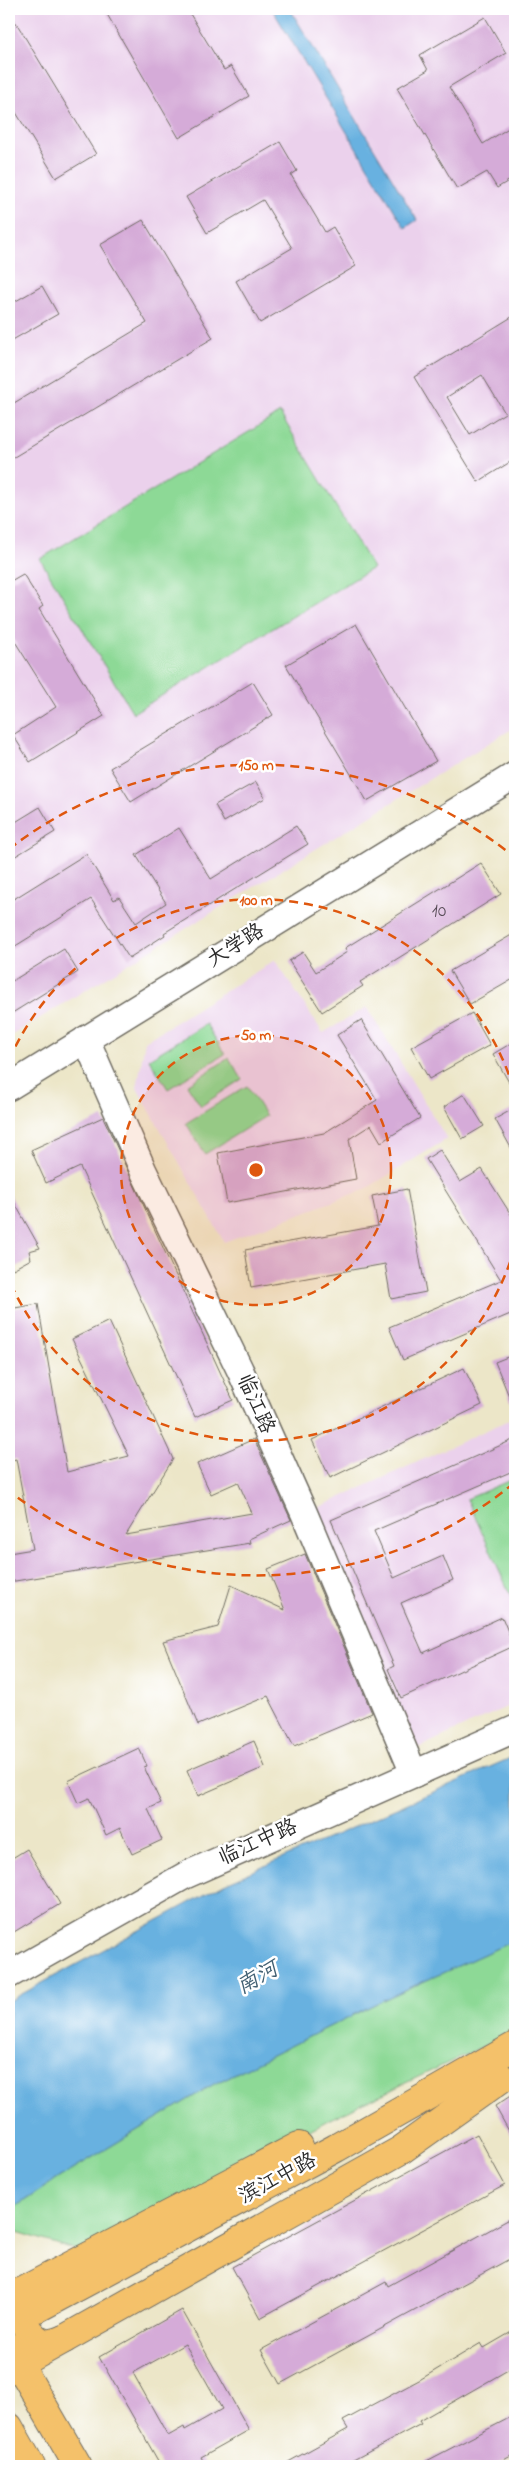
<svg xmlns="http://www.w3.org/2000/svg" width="524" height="2475" font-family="'Indie Flower','LXGW WenKai TC',sans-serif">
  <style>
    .built { fill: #ebd1ec }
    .green { fill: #8dd996; stroke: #5c8260 }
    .water { fill: #68b1e0; stroke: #4a6e86 }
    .building { fill: #d5abd8; fill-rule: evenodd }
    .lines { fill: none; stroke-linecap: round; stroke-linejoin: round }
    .minor-casing { stroke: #6f6c62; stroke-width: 29 }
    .major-casing { stroke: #6f6c62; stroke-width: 30 }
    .minor { stroke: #fff; stroke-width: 26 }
    .major { stroke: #f4c16b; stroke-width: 28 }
    .ring { fill: none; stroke: #df570e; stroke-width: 2.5; stroke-dasharray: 9 6 }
    .labels { text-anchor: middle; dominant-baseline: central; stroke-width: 5; stroke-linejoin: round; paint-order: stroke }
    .number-label { font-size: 19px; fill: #564b56 }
    .street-label { font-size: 21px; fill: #2b2b2b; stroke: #fff }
    .water-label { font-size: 22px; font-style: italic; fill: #436173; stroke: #fff }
    .centre { fill: #df570e; stroke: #fff; stroke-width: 2.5 }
    .ring-label { font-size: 15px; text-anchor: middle; font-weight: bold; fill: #df570e; stroke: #fff; stroke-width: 5; stroke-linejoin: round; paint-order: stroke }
  </style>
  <rect width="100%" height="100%" fill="#fff"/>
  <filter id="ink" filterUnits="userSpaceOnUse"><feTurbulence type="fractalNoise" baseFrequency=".02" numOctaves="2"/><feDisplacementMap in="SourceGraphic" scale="10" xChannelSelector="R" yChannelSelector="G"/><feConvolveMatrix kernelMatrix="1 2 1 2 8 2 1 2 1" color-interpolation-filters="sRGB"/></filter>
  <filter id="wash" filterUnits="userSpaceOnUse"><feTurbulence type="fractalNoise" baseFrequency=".0096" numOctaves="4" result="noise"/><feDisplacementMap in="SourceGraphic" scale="20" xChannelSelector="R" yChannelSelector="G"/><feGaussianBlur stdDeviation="1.12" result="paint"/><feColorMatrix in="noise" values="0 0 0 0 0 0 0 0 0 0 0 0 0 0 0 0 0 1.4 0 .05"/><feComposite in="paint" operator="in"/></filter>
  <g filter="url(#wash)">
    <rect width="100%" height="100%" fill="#ece6c8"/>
    <g class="built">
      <polygon points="9,9 515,9 515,727 9,1037"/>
      <polygon points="275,960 323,1033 367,1007 447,1139 364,1190 224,1242 137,1088 145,1041"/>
      <polygon points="515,1417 515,1703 418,1748 309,1512"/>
    </g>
    <g class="green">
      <polygon points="280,413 373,568 133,713 40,559"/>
      <polygon points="206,1024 225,1054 168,1089 149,1059"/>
      <polygon points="229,1058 242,1079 201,1106 187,1085"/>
      <polygon points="247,1086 266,1116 205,1154 186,1123"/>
      <polygon points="515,1478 515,1605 467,1499"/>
      <polygon points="515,1940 515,2031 330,2119 83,2252 14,2231 9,2222 9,2211 63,2175 214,2084 385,1999"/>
    </g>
    <g class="water">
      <polygon points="272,9 290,9 417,220 405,228"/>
      <polygon points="515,1756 515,1940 385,1999 214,2084 63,2175 9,2211 9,2001 224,1884"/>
    </g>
    <g id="blocks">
      <g class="building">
        <polygon points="104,9 187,9 224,70 231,66 249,96 179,138"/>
        <polygon points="9,11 96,154 56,178 9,101"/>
        <polygon points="485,17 506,53 449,87 483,144 515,124 515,177 497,188 487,172 457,189 397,88 428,70 420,55"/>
        <polygon points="280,142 297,171 291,175 325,232 333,227 356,266 260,323 236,281 292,248 263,200 207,233 186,197"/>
        <polygon points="143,220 213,338 9,460 9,406 147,323 100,245"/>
        <polygon points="42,286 58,314 9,342 9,305"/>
        <path d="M515,315V459L478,482L414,377ZM482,375L505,413L470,435L447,397Z"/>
        <polygon points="23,574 43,606 39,609 104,716 30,762 13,735 56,707 9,632 9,582"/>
        <polygon points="356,624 436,761 367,801 286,665"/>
        <polygon points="253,682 273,715 131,802 110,768"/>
        <polygon points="256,782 265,798 224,822 215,805"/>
        <polygon points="40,807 55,832 9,860 9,826"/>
        <polygon points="296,826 308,844 164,933 165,935 129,958 91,899 9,950 9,902 86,854 114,900 119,897 136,923 166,903 136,855 179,828 211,879"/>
        <polygon points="481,863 501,894 360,982 363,986 322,1012 289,961 303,952 316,972 347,952 345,948"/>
        <polygon points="515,933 515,978 470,1004 450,971"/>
        <polygon points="64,949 78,972 9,1015 9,983"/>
        <polygon points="472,1013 490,1045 429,1079 411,1047"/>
        <polygon points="361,1020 420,1118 381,1142 371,1125 349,1139 356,1179 227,1203 218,1153 324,1133 377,1100 337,1035"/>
        <polygon points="515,1041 515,1093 493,1054"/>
        <polygon points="464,1094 484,1126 462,1139 444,1107"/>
        <polygon points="515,1108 515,1155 495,1119"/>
        <polygon points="103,1117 233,1400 195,1417 80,1167 46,1183 31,1150"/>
        <polygon points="440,1150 460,1182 482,1169 515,1221 515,1312 403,1360 389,1327 501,1280 426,1159"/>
        <polygon points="407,1189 426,1292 391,1299 385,1264 251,1288 245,1250 378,1226 372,1196"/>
        <polygon points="9,1193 40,1248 29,1251 31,1259 13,1269 9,1262"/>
        <polygon points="38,1304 67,1472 129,1456 72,1339 109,1321 173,1459 126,1535 252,1513 238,1482 211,1494 197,1464 254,1439 291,1520 249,1539 250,1543 9,1582 9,1553 33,1549 16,1459 9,1461 9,1309"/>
        <polygon points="515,1354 515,1411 495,1362"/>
        <polygon points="464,1368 482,1405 330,1478 312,1440"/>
        <polygon points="515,1439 515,1470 374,1531 394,1578 443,1556 453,1580 401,1603 423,1653 502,1617 514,1646 401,1698 388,1669 394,1666 331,1520"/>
        <polygon points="305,1554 372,1713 294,1746 268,1696 198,1725 163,1641 218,1627 231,1585 285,1610 268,1569"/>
        <polygon points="254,1741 265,1767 198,1796 187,1770"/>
        <polygon points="139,1748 147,1766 144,1767 161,1803 148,1809 162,1840 132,1854 120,1828 106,1835 89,1798 78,1803 68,1781"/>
        <polygon points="27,1849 60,1904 9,1935 9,1860"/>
        <polygon points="515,2093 515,2142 495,2106"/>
        <polygon points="477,2134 505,2185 260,2318 232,2267"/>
        <polygon points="515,2216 515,2256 280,2384 261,2350 386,2282 388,2286"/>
        <path d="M182,2310L249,2430L201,2457L206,2466H161L99,2357ZM185,2344L222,2409L185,2430L184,2427L168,2436L133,2373Z"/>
        <polygon points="515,2330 515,2366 419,2421 421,2424 342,2466 281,2466 348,2429 343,2421 421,2379 481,2343 484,2348"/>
        <polygon points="515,2415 515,2454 492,2466 417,2466"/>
      </g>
    </g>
  </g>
  <g filter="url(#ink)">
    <use href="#blocks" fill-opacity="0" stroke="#6f6c62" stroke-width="1"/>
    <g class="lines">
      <g class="minor-casing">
        <g id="minor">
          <polyline points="86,1039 143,1170 240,1370 304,1513 414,1774"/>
          <polyline points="9,1087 515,775"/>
          <polyline points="9,1975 186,1875 515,1729"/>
        </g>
      </g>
      <g class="major-casing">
        <g id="major">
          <path d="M33,2288C29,2291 23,2294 22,2299C15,2313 30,2340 45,2343C51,2344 59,2341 64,2339"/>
          <polyline points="9,2298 299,2146"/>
          <polyline points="38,2308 336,2148 515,2046"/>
          <polyline points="9,2347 78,2466"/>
          <polyline points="9,2370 401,2150 502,2078"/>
          <polyline points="9,2427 31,2466"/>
        </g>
      </g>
      <use href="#minor" class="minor"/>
      <use href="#major" class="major"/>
    </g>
  </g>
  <circle cx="256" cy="1170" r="135" fill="#df570e" fill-opacity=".12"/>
  <g class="ring">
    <circle cx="256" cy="1170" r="135"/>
    <path d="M515 1247A270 270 0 0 1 9 1280M9 1060A270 270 0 0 1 515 1093"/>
    <path d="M514 1483A405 405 0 0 1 9 1491M9 849A405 405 0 0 1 514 857"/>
  </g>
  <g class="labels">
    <g class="number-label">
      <text x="439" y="911">10</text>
    </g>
    <g class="street-label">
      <text transform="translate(236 946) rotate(-32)">大学路</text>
      <text transform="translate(255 1404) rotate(66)">临江路</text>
      <text transform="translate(258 1843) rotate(-24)">临江中路</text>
      <text transform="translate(278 2179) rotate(-28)">滨江中路</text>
    </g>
    <g class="water-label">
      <text transform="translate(258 1979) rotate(-29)">南河</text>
    </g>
  </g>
  <circle cx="256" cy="1170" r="8" class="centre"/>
  <g class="ring-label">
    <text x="256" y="770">150 m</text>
    <text x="256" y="905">100 m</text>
    <text x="256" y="1040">50 m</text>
  </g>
  <rect width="524" height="2475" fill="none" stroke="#fff" stroke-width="30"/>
</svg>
